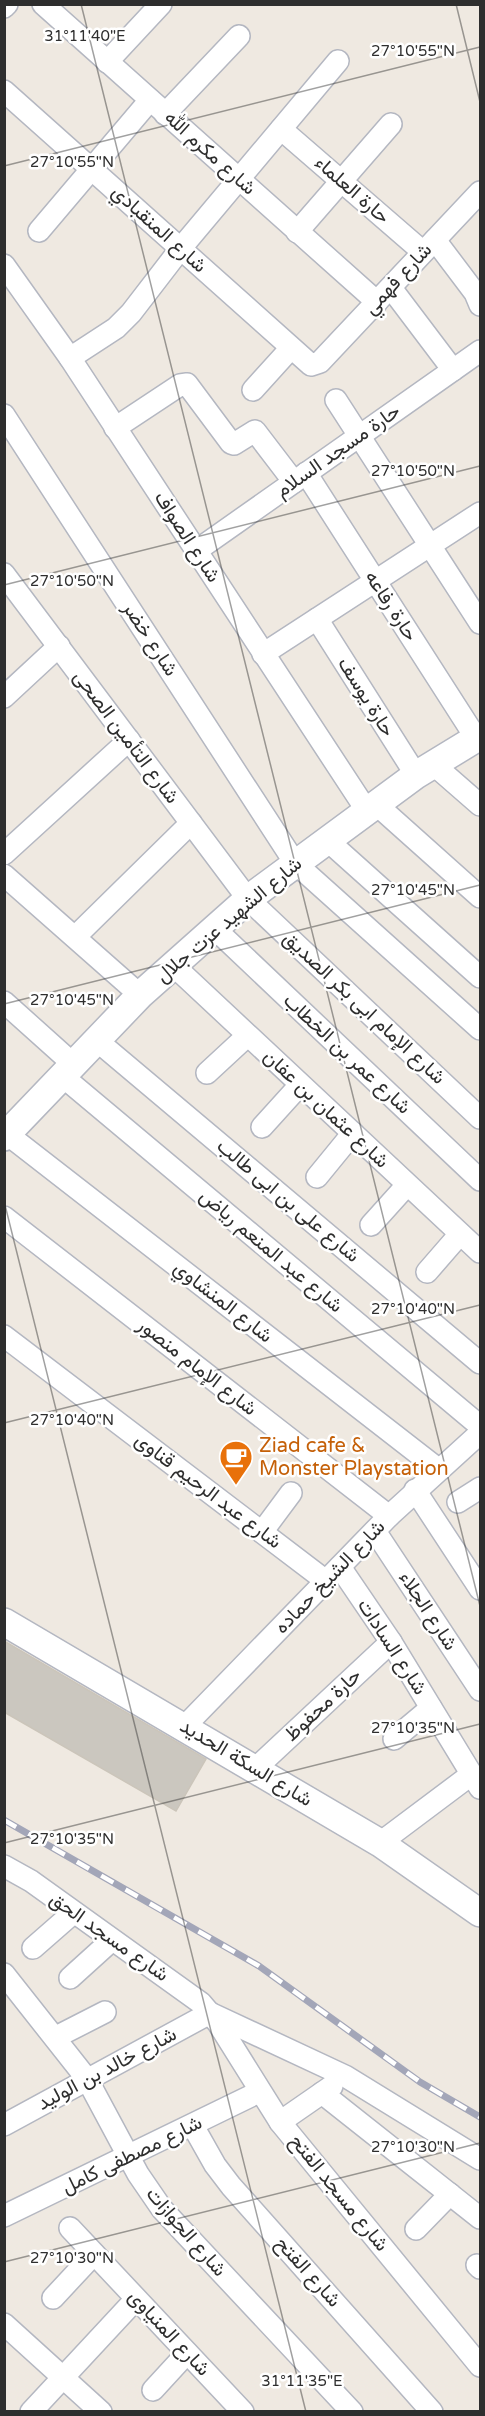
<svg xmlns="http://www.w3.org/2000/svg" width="485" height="2416" font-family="'Varela Round',Vazirmatn,sans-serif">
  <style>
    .building { fill: #cbc7bf; stroke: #cbc5ba; stroke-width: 1.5 }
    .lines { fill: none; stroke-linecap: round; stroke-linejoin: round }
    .minor-casing { stroke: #b4b7c1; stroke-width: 24 }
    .tertiary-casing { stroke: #b4b7c1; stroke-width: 30 }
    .minor { stroke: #fff; stroke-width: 21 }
    .tertiary { stroke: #fff; stroke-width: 27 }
    .rail-casing { stroke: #a3a6b8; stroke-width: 7 }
    .rail { stroke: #fff; stroke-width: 4.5; stroke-dasharray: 14; stroke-linecap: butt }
    .ticks { fill: none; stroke: #2e2e2e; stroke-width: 1.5; stroke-opacity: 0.45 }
    .labels { text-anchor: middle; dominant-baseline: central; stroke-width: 5; stroke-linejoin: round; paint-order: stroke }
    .street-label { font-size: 20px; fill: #2e2e2e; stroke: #fff }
    .food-label { font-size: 20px; fill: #c56008; stroke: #fff; text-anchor: start }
    .ticks-label { font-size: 15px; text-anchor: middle; fill: #2e2e2e; stroke: #fff; stroke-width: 5; stroke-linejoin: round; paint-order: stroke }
  </style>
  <rect width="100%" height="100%" fill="#efe9e1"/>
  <polygon class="building" points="4,1641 206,1759 176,1811 4,1712"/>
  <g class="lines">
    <g class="minor-casing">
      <g id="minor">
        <polyline points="43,4 377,302"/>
        <polyline points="4,7 7,4"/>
        <polyline points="107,62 161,4"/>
        <polyline points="4,91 311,365 320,362 480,192"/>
        <polyline points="165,114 239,36"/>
        <polyline points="281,129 423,252"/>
        <polyline points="39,231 150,100"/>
        <polyline points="297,232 391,124"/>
        <polyline points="435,240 475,293 480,305"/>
        <polyline points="4,265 70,358 367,811"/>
        <polyline points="391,288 453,370"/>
        <polyline points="70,358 116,328 131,313 181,248 338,61"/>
        <polyline points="253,390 291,348"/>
        <polyline points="336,400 480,623"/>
        <polyline points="4,415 295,863 480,1029"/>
        <polyline points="115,428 180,385 187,384 231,443 234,444 255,431 294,482"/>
        <polyline points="306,473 476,738"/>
        <polyline points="196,551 480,351"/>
        <polyline points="4,574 248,899 480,1118"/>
        <polyline points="317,619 416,775"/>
        <polyline points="263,654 480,513"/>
        <polyline points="4,697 59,646"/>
        <polyline points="433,764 480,805"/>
        <polyline points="377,805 480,897"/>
        <polyline points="327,840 480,977"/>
        <polyline points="4,854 129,740"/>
        <polyline points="4,875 140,995"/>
        <polyline points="214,928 480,1180"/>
        <polyline points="75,937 191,823"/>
        <polyline points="173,965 480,1252"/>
        <polyline points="4,1002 72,1063"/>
        <polyline points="95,1039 480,1363"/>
        <polyline points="207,1073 247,1036"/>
        <polyline points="61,1075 480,1426"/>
        <polyline points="262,1127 300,1085"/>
        <polyline points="7,1134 438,1469"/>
        <polyline points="317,1177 353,1133"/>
        <polyline points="4,1217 389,1516"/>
        <polyline points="371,1225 407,1185"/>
        <polyline points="427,1272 460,1234"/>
        <polyline points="4,1336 326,1581"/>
        <polyline points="415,1490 480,1589"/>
        <polyline points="458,1502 480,1488"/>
        <polyline points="375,1531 480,1690"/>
        <polyline points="262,1532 291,1493"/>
        <polyline points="340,1567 391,1642 480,1788"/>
        <polyline points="185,1726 389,1516 480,1433"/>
        <polyline points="394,1739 431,1708"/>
        <polyline points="256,1768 391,1642"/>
        <polyline points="380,1843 472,1774"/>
        <polyline points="4,1866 31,1881 201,2003 218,2023 280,2122 480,2366"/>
        <polyline points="33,1948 73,1913"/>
        <polyline points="4,1974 87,2079 138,2174 162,2209 352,2412"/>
        <polyline points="70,1978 112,1940"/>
        <polyline points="210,2013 345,2076 480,2159"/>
        <polyline points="56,2037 105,2012"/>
        <polyline points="322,2093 480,2218"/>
        <polyline points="280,2122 332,2086"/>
        <polyline points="4,2125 210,2013"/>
        <polyline points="193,2126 215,2165 231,2186 432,2412"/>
        <polyline points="4,2216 259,2092"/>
        <polyline points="70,2228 243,2412"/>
        <polyline points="416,2229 450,2194"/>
        <polyline points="477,2265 480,2268"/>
        <polyline points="53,2298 94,2254"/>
        <polyline points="4,2324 101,2412"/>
        <polyline points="153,2390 187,2353"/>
        <polyline points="31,2412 136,2299"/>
      </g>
    </g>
    <g class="tertiary-casing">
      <g id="tertiary">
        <polyline points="4,1137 140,995 248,899 416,775 480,736"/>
        <polyline points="4,1622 380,1843 480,1913"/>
      </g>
    </g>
    <use href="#minor" class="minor"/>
    <use href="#tertiary" class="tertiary"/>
    <g class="rail-casing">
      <polyline id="rail" points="4,1820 259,1966 420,2082 480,2117"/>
    </g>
    <use href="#rail" class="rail"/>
  </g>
  <path class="ticks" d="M81,4L480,1606M456,4L480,102M4,166L480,47M4,585L480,466M4,1004L480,885M4,1201L306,2412M4,1423L480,1305M4,1843L480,1724M4,2262L480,2143"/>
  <defs>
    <g id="cafe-pin" transform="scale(1.725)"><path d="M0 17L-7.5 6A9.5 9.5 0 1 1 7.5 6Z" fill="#e8710a" stroke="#fff"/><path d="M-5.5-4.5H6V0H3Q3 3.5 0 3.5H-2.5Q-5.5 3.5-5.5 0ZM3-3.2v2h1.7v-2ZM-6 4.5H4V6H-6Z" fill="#fff"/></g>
  </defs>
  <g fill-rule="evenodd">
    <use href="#cafe-pin" x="236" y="1457"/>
  </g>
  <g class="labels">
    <g class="street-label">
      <text transform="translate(210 153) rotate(42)">شارع مكرم الله</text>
      <text transform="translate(352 190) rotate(41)">حارة العلماء</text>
      <text transform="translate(159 229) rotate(42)">شارع المنقبادي</text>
      <text transform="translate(398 279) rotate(-47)">شارع فهمي</text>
      <text transform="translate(338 451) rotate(-35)">حارة مسجد السلام</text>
      <text transform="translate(187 537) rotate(57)">شارع الصواف</text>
      <text transform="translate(391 606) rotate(57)">حارة رفاعه</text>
      <text transform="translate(150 639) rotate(57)">شارع خضر</text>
      <text transform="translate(366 697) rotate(58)">حارة يوسف</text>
      <text transform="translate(126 737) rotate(53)">شارع التأمين الصحى</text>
      <text transform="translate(229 920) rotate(-40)">شارع الشهيد عزت جلال</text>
      <text transform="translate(364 1008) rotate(43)">شارع الإمام ابى بكر الصديق</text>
      <text transform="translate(347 1054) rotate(43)">شارع عمر بن الخطاب</text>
      <text transform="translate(326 1109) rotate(43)">شارع عثمان بن عفان</text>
      <text transform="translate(288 1201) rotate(40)">شارع على بن ابى طالب</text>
      <text transform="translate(271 1251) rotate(40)">شارع عبد المنعم رياض</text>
      <text transform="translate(223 1302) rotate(38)">شارع المنشاوي</text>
      <text transform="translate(197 1367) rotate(38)">شارع الإمام منصور</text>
      <text transform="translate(208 1491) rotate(37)">شارع عبد الرحيم قناوى</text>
      <text transform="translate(330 1577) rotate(-46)">شارع الشيخ حماده</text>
      <text transform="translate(428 1611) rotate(57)">شارع الجلاء</text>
      <text transform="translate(392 1647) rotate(57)">شارع السادات</text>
      <text transform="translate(323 1705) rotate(-43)">حارة محفوظ</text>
      <text transform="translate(246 1763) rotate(31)">شارع السكة الحديد</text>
      <text transform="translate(109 1937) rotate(35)">شارع مسجد الحق</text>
      <text transform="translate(107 2069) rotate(-28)">شارع خالد بن الوليد</text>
      <text transform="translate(132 2155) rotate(-26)">شارع مصطفى كامل</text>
      <text transform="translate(339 2193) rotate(51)">شارع مسجد الفتح</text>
      <text transform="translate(186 2232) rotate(49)">شارع الجوازات</text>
      <text transform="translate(308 2272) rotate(48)">شارع الفتح</text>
      <text transform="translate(169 2333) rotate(47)">شارع المنياوى</text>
    </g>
    <g class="food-label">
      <text x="259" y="1446">Ziad cafe &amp;<tspan x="259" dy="23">Monster Playstation</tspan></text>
    </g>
  </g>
  <g class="ticks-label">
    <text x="85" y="41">31°11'40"E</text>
    <text x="413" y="56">27°10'55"N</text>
    <text x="72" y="167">27°10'55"N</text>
    <text x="413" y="476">27°10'50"N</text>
    <text x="72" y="586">27°10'50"N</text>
    <text x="413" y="895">27°10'45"N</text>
    <text x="72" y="1005">27°10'45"N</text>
    <text x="413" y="1314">27°10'40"N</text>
    <text x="72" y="1425">27°10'40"N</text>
    <text x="413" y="1733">27°10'35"N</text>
    <text x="72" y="1844">27°10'35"N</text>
    <text x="413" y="2152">27°10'30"N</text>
    <text x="72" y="2263">27°10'30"N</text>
    <text x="302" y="2386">31°11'35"E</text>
  </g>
  <rect width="485" height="2416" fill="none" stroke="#2e2e2e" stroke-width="12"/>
</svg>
